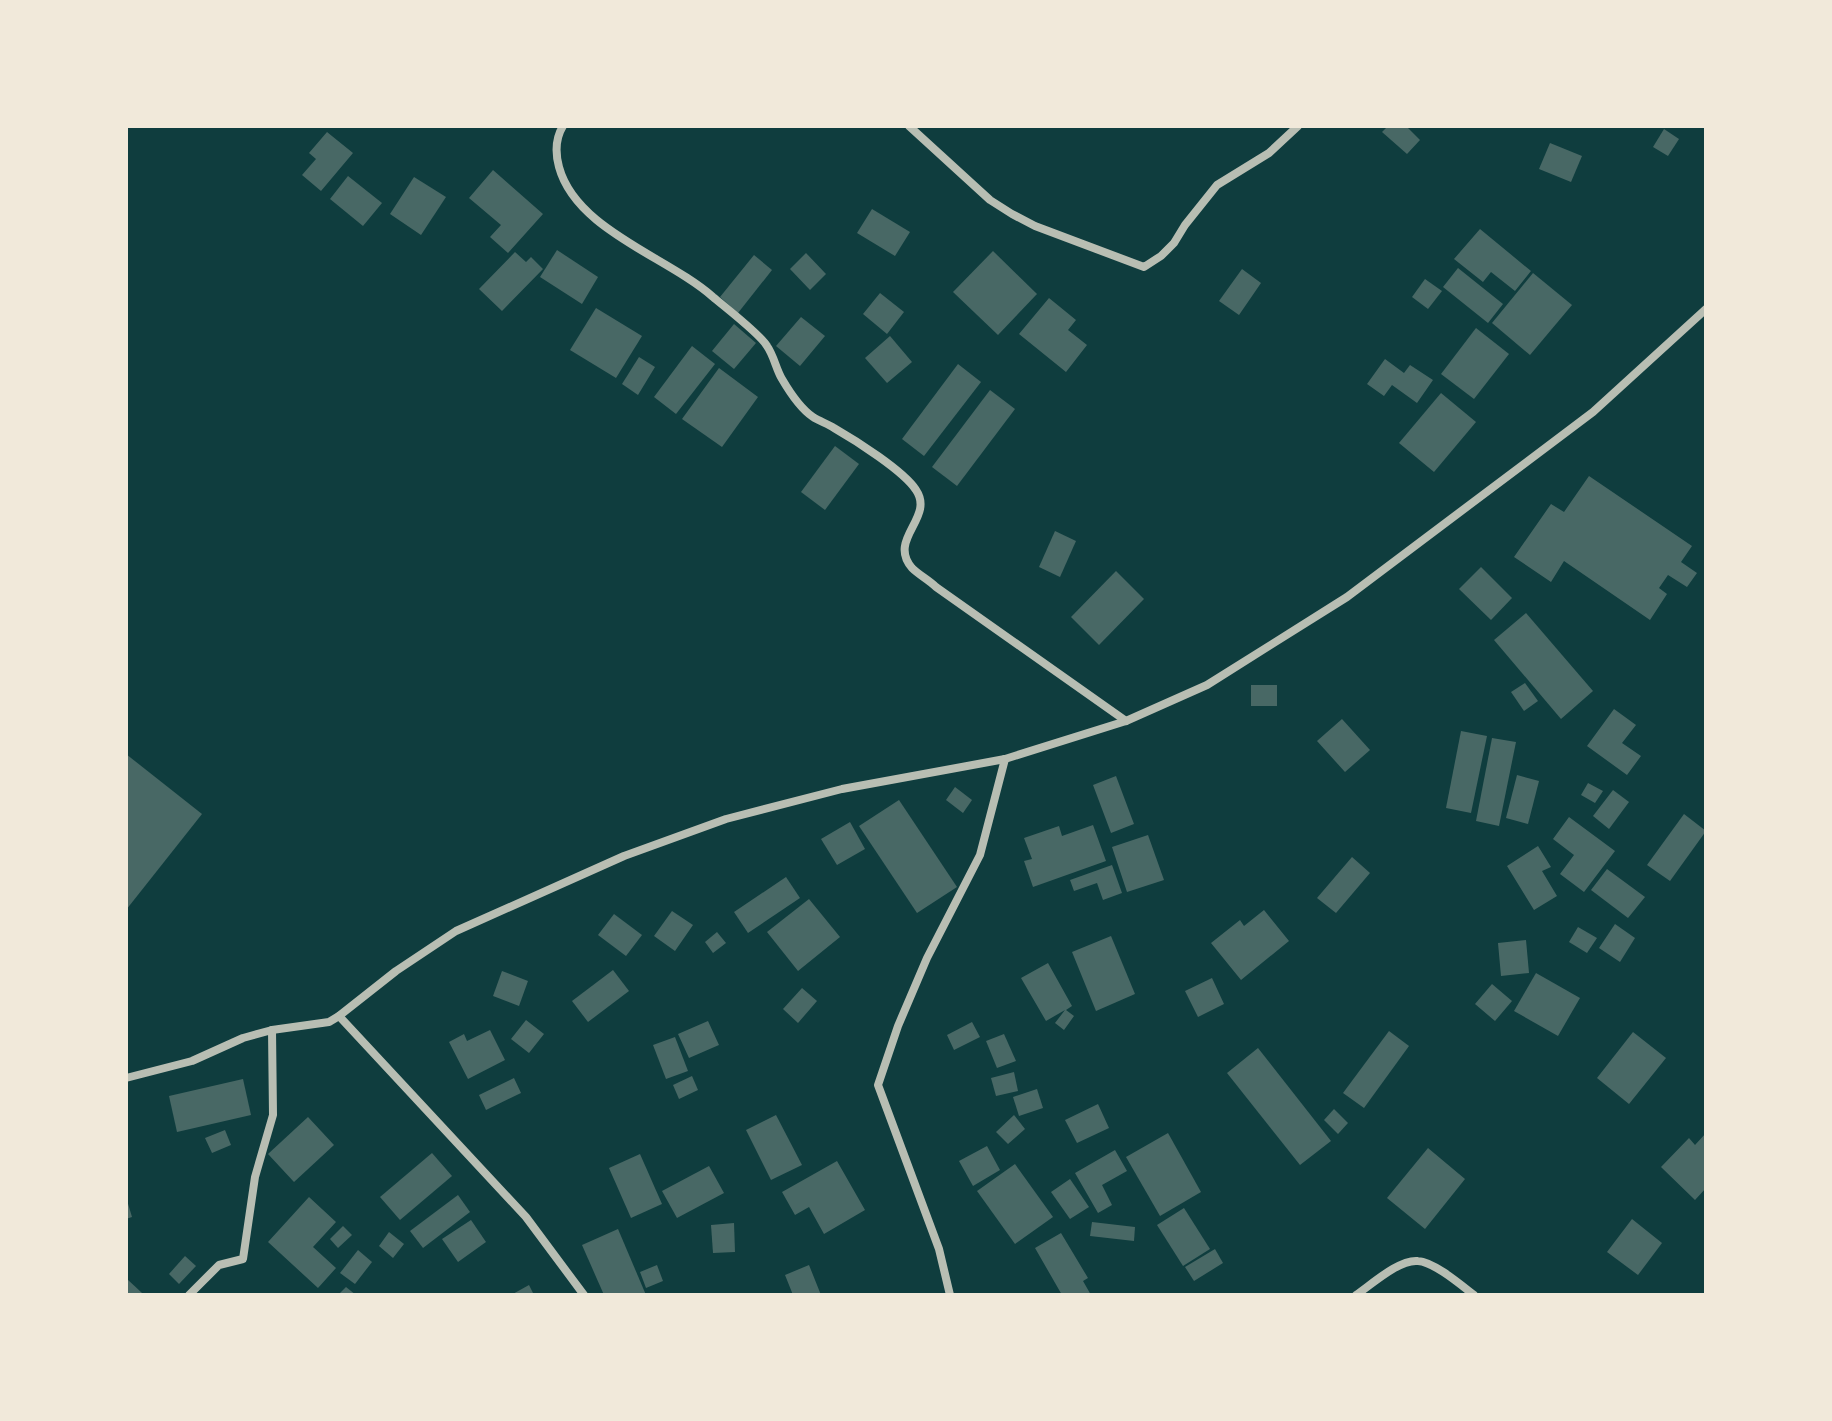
<svg xmlns="http://www.w3.org/2000/svg" width="1832" height="1421" font-family="'Exo 2',sans-serif">
  <style>
    .building { fill: #486865 }
    .lines { fill: none; stroke-linecap: round; stroke-linejoin: round }
    .minor { stroke: #b8beb3; stroke-width: 8 }
  </style>
  <rect width="100%" height="100%" fill="#0f3d3e"/>
  <g class="building">
    <polygon points="1388,126 1406,126 1420,140 1407,154 1382,132"/>
    <polygon points="1664,129 1679,139 1668,156 1653,147"/>
    <polygon points="327,132 353,153 321,191 302,175 316,159 309,153"/>
    <polygon points="1550,143 1582,156 1571,182 1539,169"/>
    <polygon points="493,170 543,214 508,253 490,237 501,225 469,198"/>
    <polygon points="348,176 382,203 363,226 330,199"/>
    <polygon points="414,177 446,197 421,235 390,214"/>
    <polygon points="872,209 910,232 895,256 857,233"/>
    <polygon points="1480,229 1531,271 1515,291 1491,272 1483,282 1454,259"/>
    <polygon points="557,250 598,277 582,304 540,277"/>
    <polygon points="993,251 1037,294 998,335 953,292"/>
    <polygon points="515,252 526,262 531,257 543,269 502,311 479,289"/>
    <polygon points="806,253 826,274 810,290 790,269"/>
    <polygon points="754,255 772,270 738,313 720,297"/>
    <polygon points="1458,268 1503,304 1488,323 1443,287"/>
    <polygon points="1242,269 1261,283 1239,315 1219,301"/>
    <polygon points="1533,273 1572,305 1530,355 1492,323"/>
    <polygon points="1425,279 1442,291 1428,309 1412,297"/>
    <polygon points="880,293 904,312 887,334 863,314"/>
    <polygon points="1049,298 1076,320 1068,330 1087,345 1066,372 1019,334"/>
    <polygon points="596,308 642,336 616,378 570,350"/>
    <polygon points="801,317 825,336 800,366 776,346"/>
    <polygon points="734,324 756,343 734,369 712,351"/>
    <polygon points="1476,328 1509,354 1474,399 1441,374"/>
    <polygon points="890,336 912,362 887,383 865,358"/>
    <polygon points="692,346 715,364 676,414 654,397"/>
    <polygon points="639,357 655,367 638,395 622,384"/>
    <polygon points="1385,359 1404,373 1410,365 1433,380 1417,403 1392,385 1384,396 1367,384"/>
    <polygon points="958,364 981,382 924,456 902,439"/>
    <polygon points="719,368 758,397 722,447 682,419"/>
    <polygon points="990,390 1015,409 957,486 932,467"/>
    <polygon points="1441,393 1476,422 1434,472 1399,443"/>
    <polygon points="835,446 859,464 825,510 801,492"/>
    <polygon points="1589,476 1692,546 1681,562 1697,573 1687,587 1668,575 1659,588 1667,594 1650,620 1564,561 1551,582 1514,557 1551,504 1564,512"/>
    <polygon points="1055,531 1076,541 1060,577 1039,567"/>
    <polygon points="1481,567 1512,598 1491,620 1459,589"/>
    <polygon points="1116,571 1144,599 1099,645 1071,617"/>
    <polygon points="1526,613 1593,691 1561,719 1494,640"/>
    <polygon points="1525,683 1538,701 1524,711 1511,692"/>
    <rect x="1251" y="685" width="26" height="21"/>
    <polygon points="1614,709 1636,725 1622,743 1641,756 1627,775 1587,746"/>
    <polygon points="1342,719 1370,750 1345,772 1317,741"/>
    <polygon points="1461,731 1487,736 1471,813 1446,808"/>
    <polygon points="1492,738 1516,742 1499,826 1476,821"/>
    <polygon points="126,754 202,814 126,910"/>
    <polygon points="1517,775 1539,781 1528,824 1506,818"/>
    <polygon points="1116,776 1134,824 1111,833 1093,785"/>
    <polygon points="1588,783 1603,791 1595,803 1581,795"/>
    <polygon points="955,787 972,800 963,813 946,800"/>
    <polygon points="1613,790 1629,802 1609,829 1593,816"/>
    <polygon points="899,800 957,887 917,913 859,826"/>
    <polygon points="1684,814 1706,831 1670,881 1647,865"/>
    <polygon points="1569,817 1615,851 1584,892 1560,874 1574,855 1553,839"/>
    <polygon points="850,822 865,849 837,865 821,839"/>
    <polygon points="1093,825 1106,861 1033,887 1024,861 1032,859 1024,838 1059,826 1062,836"/>
    <polygon points="1148,835 1164,880 1127,892 1112,847"/>
    <polygon points="1538,846 1551,867 1542,871 1557,896 1534,910 1507,866"/>
    <polygon points="1352,857 1370,873 1336,913 1317,898"/>
    <polygon points="1112,865 1122,893 1103,900 1097,883 1074,891 1070,880"/>
    <polygon points="1607,869 1645,897 1628,918 1591,890"/>
    <polygon points="786,877 800,898 748,933 734,912"/>
    <polygon points="809,899 840,937 798,971 767,932"/>
    <polygon points="1264,910 1289,941 1241,980 1211,943 1240,920 1244,926"/>
    <polygon points="672,911 693,925 675,951 654,936"/>
    <polygon points="614,914 642,935 626,956 598,935"/>
    <polygon points="1615,924 1635,938 1620,962 1599,948"/>
    <polygon points="1578,927 1597,938 1587,953 1569,942"/>
    <polygon points="717,932 726,943 713,953 705,942"/>
    <polygon points="1111,936 1135,994 1096,1011 1072,952"/>
    <polygon points="1526,940 1529,973 1501,976 1498,943"/>
    <polygon points="1048,963 1072,1006 1066,1010 1074,1016 1064,1030 1055,1023 1065,1010 1046,1021 1021,978"/>
    <polygon points="613,970 629,991 588,1022 572,1001"/>
    <polygon points="502,971 528,981 519,1006 493,996"/>
    <polygon points="1536,973 1580,998 1558,1036 1514,1011"/>
    <polygon points="1212,978 1224,1004 1198,1017 1185,991"/>
    <polygon points="1492,984 1512,1001 1495,1021 1475,1004"/>
    <polygon points="802,988 817,1001 798,1023 783,1009"/>
    <polygon points="526,1020 544,1034 529,1053 511,1039"/>
    <polygon points="708,1021 719,1045 689,1058 678,1034"/>
    <polygon points="972,1022 980,1037 954,1050 947,1035"/>
    <polygon points="490,1030 505,1060 468,1079 449,1042 464,1034 467,1041"/>
    <polygon points="1389,1031 1409,1046 1364,1108 1343,1093"/>
    <polygon points="1633,1032 1666,1058 1629,1104 1597,1078"/>
    <polygon points="1004,1034 1016,1061 997,1068 986,1041"/>
    <polygon points="675,1037 688,1071 666,1079 653,1045"/>
    <polygon points="1258,1048 1331,1141 1300,1165 1227,1073"/>
    <polygon points="1014,1072 1018,1091 996,1096 991,1078"/>
    <polygon points="692,1076 698,1090 679,1099 673,1085"/>
    <polygon points="514,1078 521,1093 486,1110 479,1095"/>
    <polygon points="243,1079 251,1115 177,1132 169,1096"/>
    <polygon points="1037,1089 1043,1108 1019,1116 1013,1097"/>
    <polygon points="1098,1104 1109,1128 1077,1143 1065,1120"/>
    <polygon points="1334,1109 1348,1123 1338,1134 1324,1120"/>
    <polygon points="776,1115 802,1165 771,1180 746,1130"/>
    <polygon points="1014,1115 1025,1129 1008,1144 996,1132"/>
    <polygon points="308,1117 334,1145 294,1182 268,1154"/>
    <polygon points="225,1130 231,1145 212,1153 205,1138"/>
    <polygon points="1168,1133 1201,1192 1160,1216 1126,1157"/>
    <polygon points="1706,1133 1706,1188 1695,1200 1661,1167 1689,1138 1695,1145"/>
    <polygon points="987,1146 1000,1170 973,1186 959,1161"/>
    <polygon points="1428,1148 1465,1179 1425,1229 1387,1198"/>
    <polygon points="1115,1150 1127,1171 1102,1185 1112,1205 1098,1213 1075,1173"/>
    <polygon points="432,1153 452,1176 400,1220 380,1197"/>
    <polygon points="640,1154 662,1204 631,1218 609,1168"/>
    <polygon points="837,1161 865,1210 824,1234 809,1207 795,1215 782,1192"/>
    <polygon points="1015,1164 1053,1217 1015,1244 977,1191"/>
    <polygon points="709,1166 724,1193 677,1218 662,1191"/>
    <polygon points="1070,1179 1089,1207 1070,1219 1051,1192"/>
    <polygon points="458,1195 470,1212 423,1248 410,1231"/>
    <polygon points="126,1197 132,1217 126,1219"/>
    <polygon points="309,1197 336,1222 313,1247 336,1268 318,1288 268,1242"/>
    <polygon points="1184,1208 1210,1249 1183,1266 1157,1225"/>
    <polygon points="1632,1219 1662,1243 1638,1275 1607,1252"/>
    <polygon points="471,1220 486,1242 458,1262 442,1239"/>
    <polygon points="1092,1222 1135,1227 1134,1241 1090,1236"/>
    <polygon points="734,1223 735,1252 713,1253 711,1225"/>
    <polygon points="343,1226 352,1235 338,1248 330,1239"/>
    <polygon points="618,1229 646,1295 604,1295 582,1245"/>
    <polygon points="389,1232 404,1244 393,1258 379,1246"/>
    <polygon points="1061,1233 1088,1278 1083,1281 1091,1295 1062,1295 1035,1248"/>
    <polygon points="1215,1249 1223,1263 1194,1281 1185,1267"/>
    <polygon points="358,1250 372,1262 355,1284 340,1273"/>
    <polygon points="185,1256 196,1266 179,1284 169,1274"/>
    <polygon points="657,1265 663,1281 646,1288 640,1272"/>
    <polygon points="809,1265 821,1295 793,1295 785,1275"/>
    <polygon points="126,1278 142,1293 140,1295 126,1295"/>
    <polygon points="529,1285 534,1295 511,1295"/>
    <polygon points="346,1287 356,1295 338,1295"/>
  </g>
  <g class="lines">
    <g class="minor">
      <path d="M563,126C555,139 555,152 559,167C576,230 668,257 713,297C726,308 760,334 767,346C774,356 776,369 782,379C789,391 801,409 813,417C819,421 828,424 834,428C855,440 904,471 916,490C935,518 887,539 912,568C919,575 929,580 936,587L1126,721"/>
      <polyline points="909,126 990,200 1012,214 1035,226 1144,267 1161,256 1174,243 1185,225 1217,185 1269,153 1298,126"/>
      <polyline points="339,1016 526,1217 584,1295"/>
      <polyline points="126,1078 192,1061 243,1038 272,1030 329,1022 339,1016 396,971 456,931 624,856 726,819 842,789 1005,759 1126,721 1207,685 1347,597 1593,412 1706,309"/>
      <polyline points="189,1295 219,1265 243,1259 255,1177 273,1115 272,1030"/>
      <polyline points="950,1295 939,1249 878,1085 898,1026 927,958 980,855 1005,759"/>
      <path d="M1356,1295C1371,1285 1399,1259 1418,1261C1434,1262 1461,1285 1474,1295"/>
    </g>
  </g>
  <rect width="1832" height="1421" fill="none" stroke="#f1e9da" stroke-width="256"/>
</svg>
